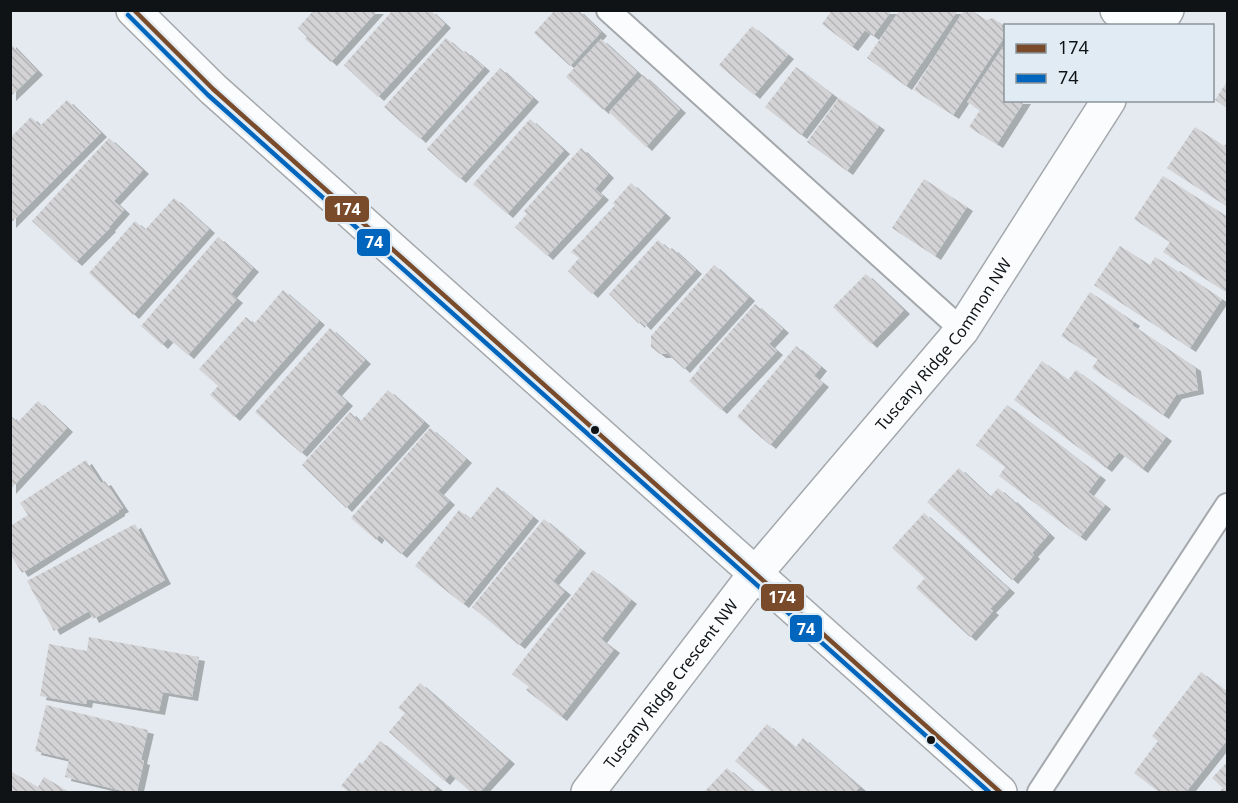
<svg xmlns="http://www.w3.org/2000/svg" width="1238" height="803" font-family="'Noto Sans',sans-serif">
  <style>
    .building { fill: url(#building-back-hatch); filter: url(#shadow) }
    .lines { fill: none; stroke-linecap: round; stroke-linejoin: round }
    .service-casing { stroke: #a4a8ac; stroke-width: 26 }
    .minor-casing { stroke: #a4a8ac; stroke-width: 36 }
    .service { stroke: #fbfcfd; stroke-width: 22 }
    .minor { stroke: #fbfcfd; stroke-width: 33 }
    .bus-1-casing { stroke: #e0ebf3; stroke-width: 9 }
    .bus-2-casing { stroke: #e0ebf3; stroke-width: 9 }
    .bus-1 { stroke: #7a4b2a; stroke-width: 4.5 }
    .bus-2 { stroke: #0065bd; stroke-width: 4.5 }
    .bus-dot { fill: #0f1316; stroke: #e0ebf3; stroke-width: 2 }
    .labels { text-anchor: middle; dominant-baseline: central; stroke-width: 6; stroke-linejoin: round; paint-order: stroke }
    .street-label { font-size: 16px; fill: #0f1316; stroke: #e0ebf3 }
    .line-badge { stroke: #e0ebf3; stroke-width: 2 }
    .badge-label { font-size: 16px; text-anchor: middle; font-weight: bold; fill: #fff }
  </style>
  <defs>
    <pattern id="building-back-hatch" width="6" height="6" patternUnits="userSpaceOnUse" patternTransform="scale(1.5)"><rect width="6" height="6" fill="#d3d3d6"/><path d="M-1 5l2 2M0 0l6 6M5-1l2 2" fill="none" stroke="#b4b4b7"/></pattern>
    <filter id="shadow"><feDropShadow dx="6" dy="4" stdDeviation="0" flood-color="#0004"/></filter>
  </defs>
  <rect width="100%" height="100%" fill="#e4eaef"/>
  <g class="building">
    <polygon points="314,10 378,10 331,62 305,39 307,37 298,28"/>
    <polygon points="393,10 430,10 445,24 378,97 344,65"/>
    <polygon points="555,10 578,10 601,32 570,66 534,33"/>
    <polygon points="832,10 892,10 873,36 865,30 852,47 822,24"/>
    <polygon points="900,10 958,10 906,86 867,58"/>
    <polygon points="964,10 971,10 986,20 993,18 1001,24 1005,36 953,115 914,90"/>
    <polygon points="752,26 788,55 754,95 719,65"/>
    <polygon points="446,38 463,53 465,51 484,67 420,139 384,107"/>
    <polygon points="601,39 637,72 603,110 566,77"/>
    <polygon points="10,43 37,71 10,97"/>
    <polygon points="1003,47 1006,48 1006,100 1025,100 997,144 969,127 980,110 967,102"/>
    <polygon points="796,67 832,94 801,135 765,107"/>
    <polygon points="500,68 533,98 460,179 427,149"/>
    <polygon points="643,75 680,109 646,147 609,112"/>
    <polygon points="1228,80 1228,108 1215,100"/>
    <polygon points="839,98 879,126 847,171 807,142"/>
    <polygon points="67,100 101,133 10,224 10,138 31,117 40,126"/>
    <polygon points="530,119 564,150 507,214 473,184"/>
    <polygon points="1195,127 1224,146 1228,142 1228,207 1167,168"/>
    <polygon points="109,138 143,170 114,201 124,210 109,227 110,228 76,262 32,221"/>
    <polygon points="581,148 608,174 595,189 603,196 547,256 515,227 527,214 524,211"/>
    <polygon points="1163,176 1228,217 1228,293 1163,252 1170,242 1134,219"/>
    <polygon points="924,179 967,207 935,256 892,228"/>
    <polygon points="631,183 665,214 592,294 568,271 579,258 571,252 615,205 613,203"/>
    <polygon points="174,198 209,229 133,315 89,273 135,221 145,230"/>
    <polygon points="218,237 253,268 231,294 237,299 188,355 168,338 162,345 141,326"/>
    <polygon points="658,240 669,250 672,248 696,270 645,326 640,321 639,324 609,294"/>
    <polygon points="1120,246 1150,265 1155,257 1179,272 1180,271 1222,299 1190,348 1094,285"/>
    <polygon points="714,265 749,297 684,369 668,354 660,354 651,347 651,336"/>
    <polygon points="866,274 904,310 871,344 833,307"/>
    <polygon points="283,290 319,321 234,417 210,395 218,386 199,369 246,317 254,324"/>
    <polygon points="1090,292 1134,322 1132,325 1195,367 1198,390 1176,395 1163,415 1092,368 1098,359 1061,336"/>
    <polygon points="755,304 783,329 769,344 777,351 721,410 689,381 700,368 699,367"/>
    <polygon points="330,328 365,360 336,392 347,402 301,453 255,412"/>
    <polygon points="796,346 821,367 814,376 823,383 770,445 737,417"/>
    <polygon points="1042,361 1068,380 1076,370 1166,437 1142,469 1119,452 1106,468 1014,400"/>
    <polygon points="388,390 424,422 346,508 302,465 350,412 360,422"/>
    <polygon points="38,401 67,428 10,490 10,415 18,422"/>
    <polygon points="1007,405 1100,476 1088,492 1105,505 1080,537 999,476 1005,467 976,445"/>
    <polygon points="430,428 466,459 438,491 449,501 401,554 379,535 376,540 351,518"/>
    <polygon points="86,460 101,483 105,481 123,508 119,510 119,512 22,573 10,554 10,526 28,515 20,503"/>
    <polygon points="959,468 990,497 998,488 1010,499 1011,498 1049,534 1032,553 1034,555 1012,580 927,502"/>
    <polygon points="497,487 533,517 463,604 415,566 459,510 470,519"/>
    <polygon points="924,513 1009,589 990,609 993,611 970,637 916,588 925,578 892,548"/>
    <polygon points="544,519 580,549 553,581 565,591 519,645 472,607"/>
    <polygon points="135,524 165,580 93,619 89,611 54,631 27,581"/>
    <polygon points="593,570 631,600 601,639 614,649 561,717 526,690 529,687 512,674"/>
    <polygon points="89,637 199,657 192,697 163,692 159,711 87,699 86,704 40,696 49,644 87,651"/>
    <polygon points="1201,672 1228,693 1228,739 1186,792 1159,792 1134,773 1158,741 1152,736"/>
    <polygon points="420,683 509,760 480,792 471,792 450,774 444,781 389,732 405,713 398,708"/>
    <polygon points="46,705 148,730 141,760 144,761 137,792 127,792 65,777 69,759 35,751"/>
    <polygon points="767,724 795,748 803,738 860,787 855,792 771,792 735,761"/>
    <polygon points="380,741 437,787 432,792 349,792 341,786 360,762 362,764"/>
    <polygon points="1228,761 1228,792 1219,792 1223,788 1212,778"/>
    <polygon points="727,768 754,792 704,792"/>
    <polygon points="10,771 38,787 44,777 69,792 10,792"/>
  </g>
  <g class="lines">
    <g class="service-casing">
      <g id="service">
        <polyline points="608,10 962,330"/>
        <polyline points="1039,792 1227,505"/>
      </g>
    </g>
    <g class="minor-casing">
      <g id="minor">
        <polyline points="133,10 213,89 1000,792"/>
        <polyline points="1117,10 1141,26"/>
        <polyline points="1157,26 1167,10"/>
        <path id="s1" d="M588,792L755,574L962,330L1109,100"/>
      </g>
    </g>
    <use href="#service" class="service"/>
    <use href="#minor" class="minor"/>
    <g class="bus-1-casing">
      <polyline id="bus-1" points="134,10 213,89 1000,792"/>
    </g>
    <g class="bus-2-casing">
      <polyline id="bus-2" points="128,15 208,95 989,792"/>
    </g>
    <use href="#bus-1" class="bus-1"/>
    <use href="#bus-2" class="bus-2"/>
  </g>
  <g class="bus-dot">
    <circle cx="595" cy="430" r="5"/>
    <circle cx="931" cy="740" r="5"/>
  </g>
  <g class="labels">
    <g class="street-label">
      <text stroke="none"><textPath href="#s1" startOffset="572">Tuscany Ridge Common NW</textPath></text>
      <text stroke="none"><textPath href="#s1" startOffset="136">Tuscany Ridge Crescent NW</textPath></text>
    </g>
  </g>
  <g class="line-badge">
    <rect x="324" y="195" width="46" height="28" rx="6" fill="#7a4b2a"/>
    <rect x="356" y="228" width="35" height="29" rx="6" fill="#0065bd"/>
    <rect x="760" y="583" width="45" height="29" rx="6" fill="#7a4b2a"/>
    <rect x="789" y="614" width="34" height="29" rx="6" fill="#0065bd"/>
  </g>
  <g class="badge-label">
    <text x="347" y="215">174</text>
    <text x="374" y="248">74</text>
    <text x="782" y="603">174</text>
    <text x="806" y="635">74</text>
  </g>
  <rect width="1238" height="803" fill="none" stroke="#0f1316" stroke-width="24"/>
  <rect x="1004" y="24" width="210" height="78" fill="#e0ebf3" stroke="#8c959b" stroke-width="1.5"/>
  <rect x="1016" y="44" width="30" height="9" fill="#7a4b2a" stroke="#8c959b" stroke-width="1.5"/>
  <text x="1058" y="54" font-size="18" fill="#0f1316">174</text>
  <rect x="1016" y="74" width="30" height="9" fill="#0065bd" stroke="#8c959b" stroke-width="1.5"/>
  <text x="1058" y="84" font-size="18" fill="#0f1316">74</text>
</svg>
